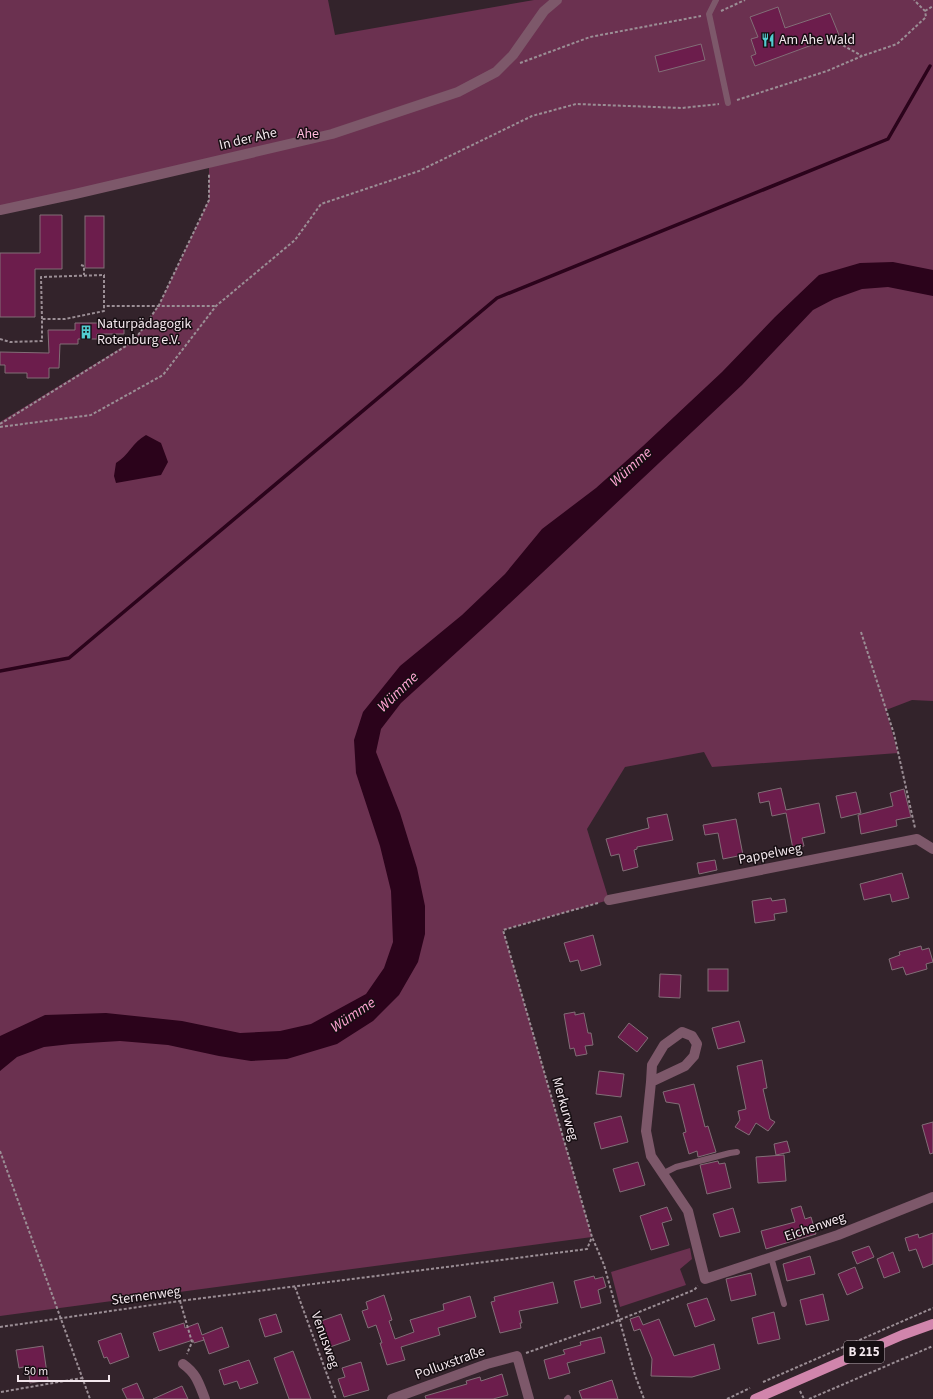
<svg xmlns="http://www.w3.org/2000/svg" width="933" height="1399" font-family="'Source Sans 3',sans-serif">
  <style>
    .green { fill: #6b3150 }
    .water { fill: #2b031b }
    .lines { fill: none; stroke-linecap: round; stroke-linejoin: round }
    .stream { stroke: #2b031b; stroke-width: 3.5 }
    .building { fill: #6c1d4c; stroke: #826e77 }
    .path { stroke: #9b8e95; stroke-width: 2; stroke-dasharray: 3 2; stroke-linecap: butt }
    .lane { stroke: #7d586a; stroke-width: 6 }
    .street { stroke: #7d586a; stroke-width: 10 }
    .primary { stroke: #d185ac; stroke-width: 10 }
    .labels { text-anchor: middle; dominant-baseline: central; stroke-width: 3; stroke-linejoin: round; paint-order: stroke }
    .shield { fill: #160e12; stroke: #b0a5ab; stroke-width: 1 }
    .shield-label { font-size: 13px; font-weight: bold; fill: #f2e6ec }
    .poi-label { font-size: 14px; fill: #f2e6ec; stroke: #160e12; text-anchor: start }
    .park-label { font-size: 14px; fill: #feb8db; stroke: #160e12 }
    .street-label { font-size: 14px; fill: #f2e6ec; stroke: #160e12 }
    .water-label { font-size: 15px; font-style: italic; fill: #fea3d2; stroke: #160e12 }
  </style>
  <rect width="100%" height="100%" fill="#33232b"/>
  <g class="green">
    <polygon points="0,0 328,0 335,35 534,0 933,0 933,701 912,700 886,710 898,753 712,767 704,752 625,767 587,829 609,900 503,930 592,1237 0,1316 0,422 134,340 159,305 209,200 209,163 0,210"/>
    <polygon points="690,1248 692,1259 680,1269 686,1285 620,1307 611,1272"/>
  </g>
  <g class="water">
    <polygon points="893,262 933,270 933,296 888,287 862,289 834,299 813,310 742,385 492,620 401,703 381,729 376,752 400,813 417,868 425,906 425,934 418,962 399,995 373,1021 337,1044 287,1059 251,1061 219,1056 168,1045 120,1041 71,1044 44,1047 17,1057 0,1071 0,1036 45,1015 106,1013 182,1021 240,1033 280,1031 311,1024 366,994 384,968 393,942 391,891 380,846 356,773 354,740 363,712 400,666 462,615 505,574 542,529 596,488 643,446 722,372 775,317 819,275 860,263"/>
    <path d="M146,435L161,443L168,462L161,475L116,483L114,476L116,463C128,456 133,442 146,435Z"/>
  </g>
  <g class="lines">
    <polyline class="stream" points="0,671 69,658 497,298 888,139 930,66"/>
  </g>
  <g class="building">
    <polygon points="778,7 785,28 830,13 839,35 755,66 751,56 756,54 751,39 758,37 750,17"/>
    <polygon points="701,44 705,60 659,72 655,56"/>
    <polygon points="40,215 62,215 62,269 35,269 35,317 0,317 0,253 40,253"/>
    <rect x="85" y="216" width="19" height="52"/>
    <polygon points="75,323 124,323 124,334 97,334 97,339 78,339 78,344 60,344 59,368 49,368 49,378 27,378 27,373 5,373 5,365 0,365 0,352 49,353 48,330 75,330"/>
    <polygon points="781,788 786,810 819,803 825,833 802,838 804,846 793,849 786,813 772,816 769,801 760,803 758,793"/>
    <polygon points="904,789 911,817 896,820 897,826 861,834 858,815 893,806 890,793"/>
    <polygon points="856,792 861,813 841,818 836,796"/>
    <polygon points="667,814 673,840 637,847 637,849 634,850 638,867 623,871 619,854 611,856 606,839 649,828 647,818"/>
    <polygon points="736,819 743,855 723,859 718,833 705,835 703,825"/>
    <polygon points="715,860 717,870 699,874 697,863"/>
    <polygon points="902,873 909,898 892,902 890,894 864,900 860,884"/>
    <polygon points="771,898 772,901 785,899 787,912 774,914 775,920 755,923 752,901"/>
    <polygon points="593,935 601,965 581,971 578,960 570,962 564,943"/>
    <polygon points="921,946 922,950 929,948 933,962 926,964 927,969 906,975 903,967 892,970 889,959 900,955 899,952"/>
    <rect x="708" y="969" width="20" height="22"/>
    <polygon points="660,974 681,975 680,998 659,997"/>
    <polygon points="575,1012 575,1015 584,1013 588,1033 591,1033 593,1045 585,1046 587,1054 576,1056 574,1048 570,1049 564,1014"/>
    <polygon points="739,1021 745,1042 718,1049 712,1028"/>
    <polygon points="629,1023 648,1038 637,1052 618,1037"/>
    <polygon points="762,1060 767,1088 763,1089 770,1119 775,1122 768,1131 756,1123 749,1135 735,1127 740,1120 738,1111 746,1109 737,1066"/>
    <polygon points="599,1071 624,1074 621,1097 596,1094"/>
    <polygon points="694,1084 705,1127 708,1126 716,1152 698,1157 697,1151 689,1154 683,1133 686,1132 679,1104 666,1102 663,1092"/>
    <polygon points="621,1116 628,1142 601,1149 594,1123"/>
    <polygon points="933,1122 933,1153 930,1154 922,1125"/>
    <polygon points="787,1141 790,1152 776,1155 774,1144"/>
    <polygon points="784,1155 786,1181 758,1183 756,1157"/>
    <polygon points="718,1161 719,1164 725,1163 731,1188 707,1194 700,1165"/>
    <polygon points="638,1162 645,1185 620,1192 613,1169"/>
    <polygon points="801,1206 805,1219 811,1217 816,1234 766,1249 761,1231 795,1222 791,1209"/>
    <polygon points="667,1207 672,1220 662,1223 669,1245 651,1250 640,1216"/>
    <polygon points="733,1208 740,1232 720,1237 713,1214"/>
    <polygon points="933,1233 933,1264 923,1268 916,1249 909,1251 905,1238 918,1234 919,1238"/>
    <polygon points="869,1246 874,1257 857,1264 852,1252"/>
    <polygon points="893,1252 900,1272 884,1278 877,1259"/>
    <polygon points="810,1256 815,1274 787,1281 783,1264"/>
    <polygon points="855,1267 863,1288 847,1295 838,1274"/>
    <polygon points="751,1273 756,1295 731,1301 726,1279"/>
    <polygon points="594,1276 595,1279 603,1277 606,1287 598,1290 601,1303 581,1308 574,1281"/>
    <polygon points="553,1282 558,1303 519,1311 522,1323 520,1323 521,1328 500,1333 491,1302 495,1301 494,1297"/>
    <polygon points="823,1294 829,1320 806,1325 800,1300"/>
    <polygon points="384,1295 392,1320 389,1321 395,1339 414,1332 410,1320 444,1310 443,1304 470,1296 476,1317 438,1328 440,1335 401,1347 405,1360 387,1365 380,1343 382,1343 376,1325 368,1328 362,1311 368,1309 366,1302"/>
    <polygon points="707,1298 715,1320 695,1327 687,1304"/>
    <polygon points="774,1312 780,1339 758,1344 752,1318"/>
    <polygon points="276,1314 282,1332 265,1337 259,1319"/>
    <polygon points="341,1314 350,1340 330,1347 321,1321"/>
    <polygon points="639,1316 643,1325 659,1319 674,1356 714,1344 720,1369 692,1377 651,1376 652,1359 640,1329 634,1331 630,1319"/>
    <polygon points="184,1323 185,1328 198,1323 202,1335 222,1327 229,1347 209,1354 203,1337 204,1340 194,1343 193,1340 159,1351 153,1333"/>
    <polygon points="121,1333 129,1357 110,1364 107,1357 104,1358 98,1341"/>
    <polygon points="601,1337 605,1353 567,1363 570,1373 549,1379 544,1360 565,1354 563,1350 581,1345 580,1342"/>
    <polygon points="43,1346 48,1380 30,1383 28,1366 19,1368 16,1350"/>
    <polygon points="293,1351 311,1399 289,1399 274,1358"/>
    <polygon points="249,1360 258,1383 240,1389 237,1381 224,1385 219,1370"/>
    <polygon points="361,1362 369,1390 344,1397 338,1379 345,1377 342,1368"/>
    <polygon points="502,1374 508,1395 493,1399 426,1399 425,1396 467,1384 466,1381 480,1377 481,1381"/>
    <polygon points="612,1380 618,1399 582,1399 579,1391"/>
    <polygon points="137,1383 144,1399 127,1399 122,1389"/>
    <polygon points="182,1386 188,1399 153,1399"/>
  </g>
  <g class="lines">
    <g class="path">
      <polyline points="721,11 745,0"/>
      <polyline points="925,11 933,6"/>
      <polyline points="830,38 862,56"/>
      <polyline points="520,63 590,37 701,16"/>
      <polyline points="737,100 827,71 862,56 897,44 926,17 925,11 914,0"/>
      <polyline points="81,265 84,266 84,275"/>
      <polyline points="42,319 41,277 104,275 104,306"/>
      <polyline points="0,339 10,342 42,341 42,319 65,319 104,311 104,306 216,306"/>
      <polyline points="0,424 134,341 159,305 209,200 209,174"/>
      <polyline points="0,427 91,415 163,375 216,306 295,240 321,204 419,171 532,116 576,104 682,108 719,104"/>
      <polyline points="861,632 894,734 915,828"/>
      <polyline points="598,903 503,930 592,1237 604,1265 635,1375 644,1399"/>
      <polyline points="0,1151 90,1399"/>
      <polyline points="295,1287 336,1399"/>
      <polyline points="180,1301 192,1342 187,1354"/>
      <polyline points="0,1327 180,1301 587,1249 592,1237"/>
      <polyline points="526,1353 609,1324 694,1290 698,1286"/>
      <polyline points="763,1382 933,1308"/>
      <polyline points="800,1391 804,1399"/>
      <polyline points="1,1392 82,1378"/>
      <polyline points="727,1399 750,1388"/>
      <polyline points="809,1399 933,1346"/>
    </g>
    <g class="lane">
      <polyline points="716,0 709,14 728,103"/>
      <polyline points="662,1174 676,1167 730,1153 737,1152"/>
      <polyline points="771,1257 784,1304"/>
      <polyline points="567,1399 568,1398"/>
    </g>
    <g class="street">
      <polyline points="0,210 75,194 332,134 458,92 496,72 513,55 544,11 557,0"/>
      <polyline points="609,900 917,839 933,849"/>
      <polyline points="651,1082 652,1065 664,1045 682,1032 692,1036 697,1044 694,1056 685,1066 651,1082 646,1131 651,1156 688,1211 705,1279 838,1235 933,1197"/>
      <path d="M183,1364C197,1374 199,1384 205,1399"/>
      <polyline points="392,1399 487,1364 517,1356 529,1399"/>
    </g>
    <polyline class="primary" points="755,1399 902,1335 933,1324"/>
  </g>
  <defs>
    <g id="restaurant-bare" transform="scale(1.08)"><path d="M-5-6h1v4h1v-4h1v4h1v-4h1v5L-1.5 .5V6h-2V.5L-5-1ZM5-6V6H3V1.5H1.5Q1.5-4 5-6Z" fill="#52ccd0" stroke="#160e12" stroke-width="2.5" paint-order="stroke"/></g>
    <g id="building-bare" transform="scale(1.08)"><path d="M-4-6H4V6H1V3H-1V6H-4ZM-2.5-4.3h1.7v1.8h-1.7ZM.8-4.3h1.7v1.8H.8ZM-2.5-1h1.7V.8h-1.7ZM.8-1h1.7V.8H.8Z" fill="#52ccd0" stroke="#160e12" stroke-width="2.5" paint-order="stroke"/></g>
  </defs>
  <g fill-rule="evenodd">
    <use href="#restaurant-bare" x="768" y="40"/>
    <use href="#building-bare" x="86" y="332"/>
  </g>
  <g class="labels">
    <rect class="shield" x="844" y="1341" width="40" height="22" rx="3"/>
    <g class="shield-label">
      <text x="864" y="1352">B 215</text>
    </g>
    <g class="poi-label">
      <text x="779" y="40">Am Ahe Wald</text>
      <text x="97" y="324">Naturpädagogik<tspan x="97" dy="16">Rotenburg e.V.</tspan></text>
    </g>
    <g class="park-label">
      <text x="308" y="134">Ahe</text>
    </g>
    <g class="street-label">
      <text transform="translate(248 139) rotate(-13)">In der Ahe</text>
      <text transform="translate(770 854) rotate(-11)">Pappelweg</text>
      <text transform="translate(565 1109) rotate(74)">Merkurweg</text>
      <text transform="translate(815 1227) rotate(-19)">Eichenweg</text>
      <text transform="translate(146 1296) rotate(-8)">Sternenweg</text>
      <text transform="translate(325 1340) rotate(70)">Venusweg</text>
      <text transform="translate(450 1363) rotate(-20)">Polluxstraße</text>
    </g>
    <g class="water-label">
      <text transform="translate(631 467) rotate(-42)">Wümme</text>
      <text transform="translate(398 692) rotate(-44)">Wümme</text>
      <text transform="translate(353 1015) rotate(-34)">Wümme</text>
    </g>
  </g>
  <path d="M18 1375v6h91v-6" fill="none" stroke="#f2e6ec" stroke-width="2"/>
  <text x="24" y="1375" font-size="12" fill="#f2e6ec" stroke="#160e12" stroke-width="3" paint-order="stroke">50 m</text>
</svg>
